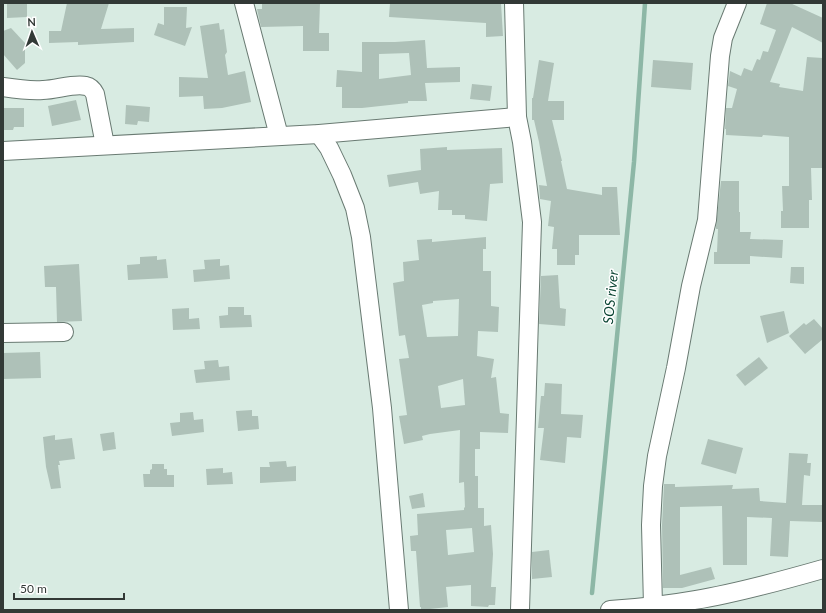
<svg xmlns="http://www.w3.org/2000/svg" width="826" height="613" font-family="Lato,sans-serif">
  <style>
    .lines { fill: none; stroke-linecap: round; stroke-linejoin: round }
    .stream { stroke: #8db7a6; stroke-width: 4.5 }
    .building { fill: #aec1b8; fill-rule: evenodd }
    .minor-casing { stroke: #697a72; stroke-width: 20 }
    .minor { stroke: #fff; stroke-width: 18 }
    .labels { text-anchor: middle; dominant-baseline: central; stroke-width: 3; stroke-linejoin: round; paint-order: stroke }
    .water-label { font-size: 14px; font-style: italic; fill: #0b4533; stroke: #fff }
  </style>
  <rect width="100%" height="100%" fill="#d8ebe2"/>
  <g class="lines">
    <polyline class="stream" points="592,593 634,162 645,3"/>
  </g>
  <g class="building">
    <polygon points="7,3 27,3 27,17 7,18"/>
    <polygon points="67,3 109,3 101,29 134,28 134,42 78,45 78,42 49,43 49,31 61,31"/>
    <polygon points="262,3 320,3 319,33 329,33 329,51 303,51 303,26 261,27 257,9 262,9"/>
    <polygon points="390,3 501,3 503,36 486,37 486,23 389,17"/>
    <polygon points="767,3 790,3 823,18 823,43 792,27 770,82 780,84 779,87 803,91 807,57 823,58 823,168 811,168 812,200 809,200 809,228 781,228 781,211 783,211 782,186 789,186 789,137 763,135 762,137 726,135 726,129 725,129 726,108 732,108 737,89 728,86 730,71 741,76 744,68 752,71 757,59 760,60 763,51 768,52 776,30 760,24"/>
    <polygon points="164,7 187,7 186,28 192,27 185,46 154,35 158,23 164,25"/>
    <polygon points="219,23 220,30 224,29 227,52 225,55 228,75 245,71 251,102 222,108 204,109 203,96 179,97 179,77 208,78 200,26"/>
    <polygon points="11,28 25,43 25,63 17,70 3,54 3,31"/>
    <path d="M425,40L427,68L460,67V82L425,83L427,101H408V103L362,108H342V87H336L337,70L362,72V42H395ZM409,53L411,75L379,79V54Z"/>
    <polygon points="539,60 554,63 548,101 564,101 564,120 552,120 562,161 561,161 567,189 602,195 602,187 617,187 620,235 579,235 579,255 575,255 575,265 557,265 557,249 552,249 554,227 548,226 551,201 540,199 539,185 547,186 539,142 534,120 532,120 532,98 533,98"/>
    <polygon points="653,60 693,63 691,90 651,87"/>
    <polygon points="472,84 492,86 490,101 470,99"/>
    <polygon points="76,100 81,120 52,126 48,106"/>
    <polygon points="126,105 150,107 149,122 138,121 137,125 125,124"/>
    <polygon points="3,108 24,108 24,127 14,127 13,130 3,130"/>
    <polygon points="447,147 447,150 502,148 503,183 490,184 487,221 465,219 465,215 452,215 452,210 438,210 439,191 420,194 418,182 389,187 387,175 421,170 420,149"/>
    <polygon points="721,181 739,181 739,212 740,212 740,232 751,232 750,239 783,240 782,258 750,256 750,264 714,264 714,252 717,252 718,229 716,229 716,226"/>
    <path d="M486,237V249H483V271H491V306L499,307L498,332L478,331L477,356L494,359L491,378L496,377L500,413L509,414L508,433L480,432V449H475V476H478V508H484V526L491,525L493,554L491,587H496L495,605H489L488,607L471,606V585L446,587L448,607L421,610V607H420L416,551H411L410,536L418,535L417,514L464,510V507L465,508L464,482L459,483L460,430L430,434L422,436L423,440L404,444L399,416L407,415L399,359L409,358L405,335L399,336L393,283L404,281L403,262L419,260L417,240L432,239V242ZM459,299L458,336L427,337L422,305L433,303V301ZM463,379L465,405L441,408L438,386ZM472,528L474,552L448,555L446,530Z"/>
    <polygon points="157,256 157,260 166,259 168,278 128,280 127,265 140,264 140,257"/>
    <polygon points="220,259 220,266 229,265 230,279 194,282 193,270 205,269 204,260"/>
    <polygon points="79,264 82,321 57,322 56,287 45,287 44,266"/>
    <polygon points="791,267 804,267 804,284 790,283"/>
    <polygon points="558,275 560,308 566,309 565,326 539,324 541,276"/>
    <polygon points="228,307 244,307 244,315 251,315 252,327 220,328 219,316 228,315"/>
    <polygon points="189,308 189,319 199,318 200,329 173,330 172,309"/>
    <polygon points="784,311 789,333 767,343 760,316"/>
    <polygon points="814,319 823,329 823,339 805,354 789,336 804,323 806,325"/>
    <polygon points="40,352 41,378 3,379 3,353"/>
    <polygon points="759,357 768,368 745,386 736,375"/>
    <polygon points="218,360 219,367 229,366 230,380 196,383 194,370 205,369 204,361"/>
    <polygon points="545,383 562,384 561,414 583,415 581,438 567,437 565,463 540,460 544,428 538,428 541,396 544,396"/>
    <polygon points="252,410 252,416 258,416 259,429 238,431 236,411"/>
    <polygon points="193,412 194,420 203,419 204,432 172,436 170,423 180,422 180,413"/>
    <polygon points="114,432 116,449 103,451 100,434"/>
    <polygon points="55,435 55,440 72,438 75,459 59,461 60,465 58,465 61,488 51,489 46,467 43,437"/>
    <polygon points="708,439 743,448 736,474 701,464"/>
    <polygon points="789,453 808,454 807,463 811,463 810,476 804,475 802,505 823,505 823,522 790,521 788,557 770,556 772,518 747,517 747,565 723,565 722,506 680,507 680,575 711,567 715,579 682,588 663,588 662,525 664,484 675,484 675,487 733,485 732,489 759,488 760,501 786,503"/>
    <polygon points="286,461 287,467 296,466 296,481 260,483 260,467 270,467 269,462"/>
    <polygon points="152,464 164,464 164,469 167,469 167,475 174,475 174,487 144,487 143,474 150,474 150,470 152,469"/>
    <polygon points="223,468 223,473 232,472 233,484 207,485 206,469"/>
    <polygon points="423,493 425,507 412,509 409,496"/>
    <polygon points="549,550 552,577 532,579 532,552"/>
  </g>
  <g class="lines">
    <g class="minor-casing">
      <g id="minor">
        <polyline points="244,3 279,136"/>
        <polyline points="514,3 517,117 522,142 532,222 520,610"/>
        <path d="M3,87C16,89 30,91 43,90C56,90 74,83 86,86C91,87 93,90 95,94L105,145"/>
        <polyline points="319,134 329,148 342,175 355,208 361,237 382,408 399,610"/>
        <polyline points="3,151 319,134 517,117"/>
        <polyline points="3,333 64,332"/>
        <polyline points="653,606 651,525 653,486 657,456 676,368 691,286 707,220 720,56 723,38 737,3"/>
        <path d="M610,610C638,608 667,605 695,600C738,593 781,581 823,569"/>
      </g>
    </g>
    <use href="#minor" class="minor"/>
  </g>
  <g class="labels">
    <g class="water-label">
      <text transform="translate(610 297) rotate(-84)">SOS river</text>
    </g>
  </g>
  <rect width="826" height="613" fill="none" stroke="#323936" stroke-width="8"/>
  <g transform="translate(32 32) rotate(358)" stroke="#ffffff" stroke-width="3" paint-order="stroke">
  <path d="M0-3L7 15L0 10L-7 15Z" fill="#323936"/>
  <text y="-6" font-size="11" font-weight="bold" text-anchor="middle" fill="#323936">N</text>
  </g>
  <path d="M14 593v6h110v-6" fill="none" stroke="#323936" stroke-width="2"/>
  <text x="20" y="593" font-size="12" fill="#323936" stroke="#ffffff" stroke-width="3" paint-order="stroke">50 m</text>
</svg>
